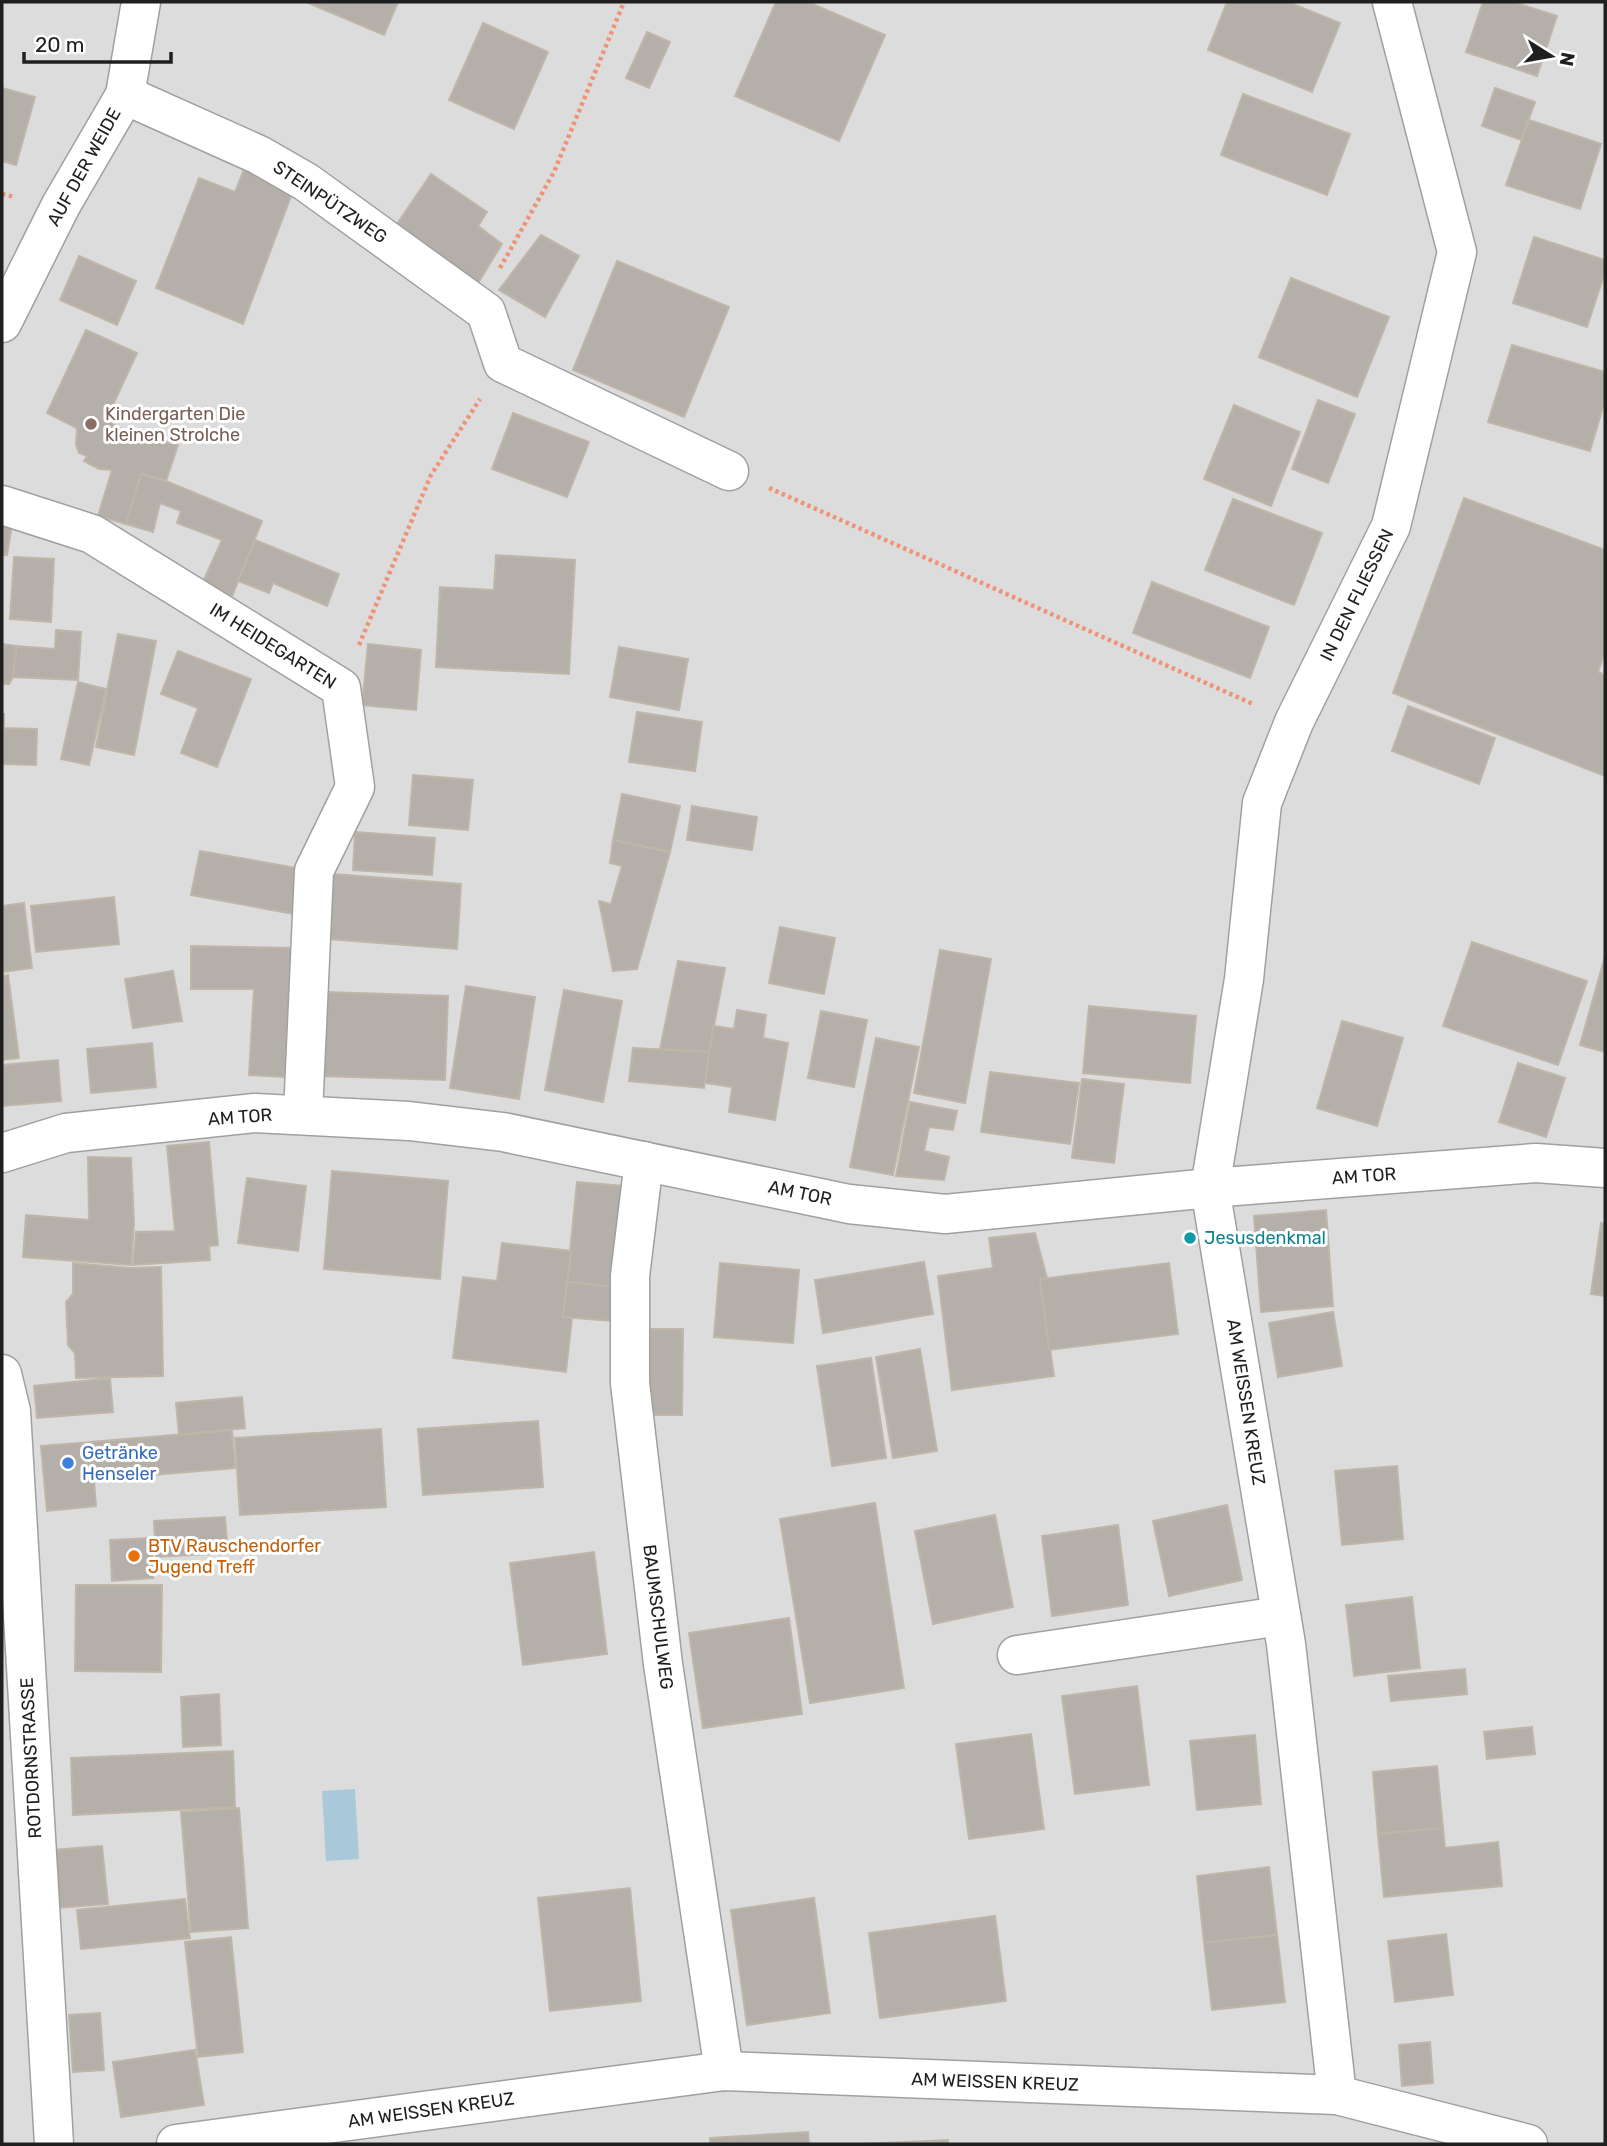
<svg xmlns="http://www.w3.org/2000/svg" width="1607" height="2146" font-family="Rubik,sans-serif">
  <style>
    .residential { fill: #dddcdc }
    .water { fill: #a9c8d9 }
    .building { fill: #b4afa8; stroke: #bfb6a9; stroke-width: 2 }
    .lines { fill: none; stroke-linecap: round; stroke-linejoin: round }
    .minor-casing { stroke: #a0a0a0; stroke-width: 41 }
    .path { stroke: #ef9376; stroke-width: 4.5; stroke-dasharray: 3.5 3.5; stroke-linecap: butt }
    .minor { stroke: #fff; stroke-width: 38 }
    .education-dot { fill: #8d6e63; stroke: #fff; stroke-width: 2.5 }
    .culture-dot { fill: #0f9aa8; stroke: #fff; stroke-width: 2.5 }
    .shop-dot { fill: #3f7fe0; stroke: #fff; stroke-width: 2.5 }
    .food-dot { fill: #e8710a; stroke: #fff; stroke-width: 2.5 }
    .labels { text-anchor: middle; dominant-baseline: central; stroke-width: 6; stroke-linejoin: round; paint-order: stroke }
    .street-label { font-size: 18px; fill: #1f1f1f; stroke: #fff }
    .education-label { font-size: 18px; fill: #785e54; stroke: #fff; text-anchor: start }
    .culture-label { font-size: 18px; fill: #0d838f; stroke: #fff; text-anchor: start }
    .shop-label { font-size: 18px; fill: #366cbe; stroke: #fff; text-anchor: start }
    .food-label { font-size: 18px; fill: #c56008; stroke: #fff; text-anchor: start }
  </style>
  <rect width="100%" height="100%" fill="#efede5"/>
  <rect class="residential" x="2" y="2" width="1603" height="2142"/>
  <polygon class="water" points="355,1789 359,1859 326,1861 322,1791"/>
  <g class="building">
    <polygon points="306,2 398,2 384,35"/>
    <polygon points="776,2 808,2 885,35 839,141 735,96"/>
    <polygon points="1227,2 1288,2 1340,23 1312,92 1208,50"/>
    <polygon points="1483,2 1513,2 1557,16 1537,76 1466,52"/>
    <polygon points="483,23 548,52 514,129 449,100"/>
    <polygon points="647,32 670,42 649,88 626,78"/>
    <polygon points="2,88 35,97 16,165 2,161"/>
    <polygon points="1495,88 1535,102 1521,140 1482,126"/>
    <polygon points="1243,94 1350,134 1327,195 1221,155"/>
    <polygon points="1529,120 1601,144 1580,209 1506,185"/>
    <polygon points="245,167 294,188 243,324 156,288 199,178 235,192"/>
    <polygon points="431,174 487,212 478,226 502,244 478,283 395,227"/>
    <polygon points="541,235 579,256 545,317 499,290"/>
    <polygon points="1534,237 1605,260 1605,272 1587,327 1513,303"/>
    <polygon points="79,256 136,281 117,325 60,300"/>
    <polygon points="617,261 729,307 684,417 573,370"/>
    <polygon points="1291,278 1389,317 1357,397 1259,357"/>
    <polygon points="86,330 137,353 106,420 125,431 178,445 166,481 141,474 126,524 98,516 112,470 99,469 84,461 87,456 79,453 76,445 77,428 47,413"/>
    <polygon points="1512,345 1605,372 1605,400 1590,451 1488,422"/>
    <polygon points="1318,400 1355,414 1328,483 1292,469"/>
    <polygon points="1234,405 1300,432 1271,506 1204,479"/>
    <polygon points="513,413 589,442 567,497 492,469"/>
    <polygon points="141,474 166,481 262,521 229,604 202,584 222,540 177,523 181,511 160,503 153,532 126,524"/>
    <polygon points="1464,498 1605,550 1605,651 1598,672 1605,675 1605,776 1393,693"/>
    <polygon points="1233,499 1322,533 1294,605 1205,570"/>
    <polygon points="2,517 13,519 7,555 2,555"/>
    <polygon points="255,540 339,574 327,606 273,583 269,593 238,581"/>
    <polygon points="496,555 575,560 569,674 436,667 440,587 494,590"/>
    <polygon points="14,557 54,559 51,622 10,619"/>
    <polygon points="1152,582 1269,627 1250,678 1133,633"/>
    <polygon points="56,630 81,632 78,680 13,677 17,646 55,649"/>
    <polygon points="118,634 156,641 134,755 96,747"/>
    <polygon points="2,644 17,646 13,677 9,684 2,684"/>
    <polygon points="368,644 421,650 416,710 362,705"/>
    <polygon points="619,647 688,659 679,710 610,697"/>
    <polygon points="178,651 251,679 217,767 181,753 198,708 161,694"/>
    <polygon points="78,682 106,689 89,765 61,759"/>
    <polygon points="1408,706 1495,738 1479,784 1392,751"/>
    <polygon points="637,712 702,722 695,771 629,762"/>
    <polygon points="2,714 4,714 4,728 37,729 36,765 2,764"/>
    <polygon points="413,775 473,780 468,830 409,825"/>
    <polygon points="622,794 680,806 670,852 613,840"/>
    <polygon points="692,806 757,817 752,850 687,840"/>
    <polygon points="355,832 435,838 432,875 353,870"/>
    <polygon points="613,840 670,852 637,969 613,971 599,901 611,904 622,866 610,863"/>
    <polygon points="200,851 302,869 294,914 191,895"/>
    <polygon points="333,874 461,884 457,949 328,939"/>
    <polygon points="114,897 119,944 36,952 31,906"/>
    <polygon points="24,903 32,968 2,972 2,906"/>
    <polygon points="780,927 835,938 824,994 769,983"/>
    <polygon points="1472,942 1587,981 1558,1065 1443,1026"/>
    <polygon points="191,946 293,948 285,1077 249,1075 254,989 191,989"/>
    <polygon points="940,950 991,959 965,1103 914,1093"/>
    <polygon points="1605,956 1605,1052 1580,1045"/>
    <polygon points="678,961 725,968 709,1052 660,1049"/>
    <polygon points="173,971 182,1021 133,1028 125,979"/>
    <polygon points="8,975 19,1058 2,1060 2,976"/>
    <polygon points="466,986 535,997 519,1099 450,1088"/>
    <polygon points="564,990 622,1001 603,1102 545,1090"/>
    <polygon points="325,992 448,996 445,1080 322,1076"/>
    <polygon points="1089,1006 1196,1016 1190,1083 1083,1073"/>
    <polygon points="737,1010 766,1015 763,1038 788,1043 775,1120 729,1112 732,1087 705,1083 713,1026 734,1029"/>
    <polygon points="821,1011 867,1020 854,1087 808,1078"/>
    <polygon points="1342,1021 1403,1038 1377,1126 1317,1108"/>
    <polygon points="876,1038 919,1047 893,1175 850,1167"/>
    <polygon points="152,1043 156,1087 91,1093 87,1049"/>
    <polygon points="633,1048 709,1052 704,1088 629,1081"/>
    <polygon points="58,1060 61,1101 2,1106 2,1065"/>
    <polygon points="1518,1063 1565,1078 1546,1137 1499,1122"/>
    <polygon points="990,1072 1079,1083 1070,1144 981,1132"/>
    <polygon points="1082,1079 1124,1084 1114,1163 1072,1158"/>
    <polygon points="910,1102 957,1111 953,1130 929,1127 924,1151 949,1157 944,1180 896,1176"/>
    <polygon points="209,1142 218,1245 209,1246 210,1260 133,1265 136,1232 175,1231 167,1146"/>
    <polygon points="88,1157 131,1158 134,1224 131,1265 23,1257 26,1215 89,1220"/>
    <polygon points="332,1171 448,1181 440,1279 324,1269"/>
    <polygon points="247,1178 306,1186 298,1251 238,1243"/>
    <polygon points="577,1182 624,1186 615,1287 567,1282"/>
    <polygon points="1326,1210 1333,1306 1261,1312 1254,1216"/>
    <polygon points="1601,1223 1605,1224 1605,1296 1591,1294"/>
    <polygon points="1035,1233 1047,1278 1040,1279 1054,1376 952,1390 938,1276 993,1268 989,1238"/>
    <polygon points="502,1243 571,1251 563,1317 572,1318 566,1372 453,1358 463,1277 497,1281"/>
    <polygon points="924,1262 933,1314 823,1333 815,1280"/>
    <polygon points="73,1263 131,1268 161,1267 163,1376 76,1378 75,1353 68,1345 66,1302 73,1294"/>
    <polygon points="720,1263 799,1270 793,1343 714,1337"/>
    <polygon points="1169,1263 1178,1334 1049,1350 1040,1279"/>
    <polygon points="567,1282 615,1287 612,1321 563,1317"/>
    <polygon points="1333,1312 1342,1366 1278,1377 1269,1323"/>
    <polygon points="647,1329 683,1329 682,1415 646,1415"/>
    <polygon points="920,1349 937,1451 893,1458 876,1357"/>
    <polygon points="871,1358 886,1458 832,1466 817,1366"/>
    <polygon points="110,1378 113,1412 37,1418 34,1386"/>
    <polygon points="242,1397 245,1428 179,1435 176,1403"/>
    <polygon points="538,1421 543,1487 423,1495 418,1429"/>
    <polygon points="381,1429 386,1507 240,1515 235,1438"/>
    <polygon points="232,1430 235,1468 93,1480 91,1442"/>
    <polygon points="91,1442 96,1506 47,1511 41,1446"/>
    <polygon points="1397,1466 1403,1539 1342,1545 1335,1471"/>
    <polygon points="875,1503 904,1688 810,1703 780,1519"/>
    <polygon points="1227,1505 1242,1580 1169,1596 1153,1521"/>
    <polygon points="995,1515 1013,1607 933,1624 915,1531"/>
    <polygon points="225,1517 228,1553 156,1557 154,1521"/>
    <polygon points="1118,1525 1128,1605 1052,1616 1042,1536"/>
    <polygon points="151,1538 153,1578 112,1581 110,1540"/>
    <polygon points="594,1552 607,1654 523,1665 510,1563"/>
    <polygon points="76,1585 162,1585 161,1672 75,1671"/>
    <polygon points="1412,1597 1420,1668 1354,1676 1346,1605"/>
    <polygon points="789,1618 802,1714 703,1728 689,1633"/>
    <polygon points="1465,1669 1467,1694 1391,1701 1388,1676"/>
    <polygon points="1137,1686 1149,1785 1075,1794 1062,1696"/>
    <polygon points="219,1694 221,1745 183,1747 181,1697"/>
    <polygon points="1532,1727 1535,1754 1487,1759 1484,1732"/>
    <polygon points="1031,1734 1044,1829 969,1839 956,1744"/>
    <polygon points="1255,1735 1261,1804 1197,1810 1190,1741"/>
    <polygon points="233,1751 235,1807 73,1815 71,1758"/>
    <polygon points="1437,1766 1443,1828 1378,1834 1373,1772"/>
    <polygon points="239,1808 248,1928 191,1932 181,1812"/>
    <polygon points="1443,1828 1445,1848 1498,1842 1502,1886 1384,1897 1378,1834"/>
    <polygon points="102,1846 108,1904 57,1908 52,1850"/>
    <polygon points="1269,1867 1277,1935 1204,1943 1197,1876"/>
    <polygon points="630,1888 641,2001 550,2011 538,1898"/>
    <polygon points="814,1898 830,2013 747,2025 731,1910"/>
    <polygon points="185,1899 190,1938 81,1949 77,1910"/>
    <polygon points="995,1916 1006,2001 880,2018 869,1933"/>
    <polygon points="1446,1934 1453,1995 1395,2002 1388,1941"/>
    <polygon points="1277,1935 1285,2002 1212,2010 1204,1943"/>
    <polygon points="231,1937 243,2052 198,2057 185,1942"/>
    <polygon points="100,2013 104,2070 73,2072 69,2015"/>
    <polygon points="1430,2042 1433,2083 1402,2086 1399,2045"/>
    <polygon points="195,2050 204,2105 121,2117 113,2062"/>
    <polygon points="808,2132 809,2144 710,2144 710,2138"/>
    <polygon points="948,2140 948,2144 861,2144"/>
  </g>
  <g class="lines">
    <g class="minor-casing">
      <g id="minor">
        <polyline points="125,95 259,155 306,182 486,312 503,363 729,471"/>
        <polyline points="2,323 61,205 125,95 141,2"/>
        <polyline points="2,505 92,534 341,688 355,787 314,871 303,1114"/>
        <polyline points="2,1153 66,1133 255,1113 409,1121 503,1132 849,1204 945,1214 1210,1188 1536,1163 1605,1168"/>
        <polyline points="644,1161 630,1276 630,1383 663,1664 724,2071"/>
        <polyline points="2,1374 11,1411 54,2144"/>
        <polyline points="1017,1655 1281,1616"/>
        <polyline points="1337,2095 1286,1644 1210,1188 1244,979 1262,803 1294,722 1391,526 1457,252 1392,2"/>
        <polyline points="176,2144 724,2071 1337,2095 1528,2144"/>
      </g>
    </g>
    <g class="path">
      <polyline points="2,194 15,197"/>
      <polyline points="500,268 554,172 624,2"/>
      <polyline points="769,488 1253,704"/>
      <polyline points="359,645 431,475 480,399"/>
    </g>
    <use href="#minor" class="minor"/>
  </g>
  <circle class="education-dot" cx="91" cy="424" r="7"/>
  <circle class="culture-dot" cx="1190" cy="1238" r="7"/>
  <circle class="shop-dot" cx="68" cy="1463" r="7"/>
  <circle class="food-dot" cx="134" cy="1556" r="7"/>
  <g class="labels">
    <g class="street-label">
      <text transform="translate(84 167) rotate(-61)">AUF DER WEIDE</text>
      <text transform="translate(330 202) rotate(34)">STEINPÜTZWEG</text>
      <text transform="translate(1357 595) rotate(-64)">IN DEN FLIESSEN</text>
      <text transform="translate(273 646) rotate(32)">IM HEIDEGARTEN</text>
      <text transform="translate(240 1117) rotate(-4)">AM TOR</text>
      <text transform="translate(1364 1176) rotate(-4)">AM TOR</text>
      <text transform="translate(800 1193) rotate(12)">AM TOR</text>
      <text transform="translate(1246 1402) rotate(81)">AM WEISSEN KREUZ</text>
      <text transform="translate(658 1617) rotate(83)">BAUMSCHULWEG</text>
      <text transform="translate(31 1758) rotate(-93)">ROTDORNSTRASSE</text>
      <text transform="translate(995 2082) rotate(2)">AM WEISSEN KREUZ</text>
      <text transform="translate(431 2110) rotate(-8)">AM WEISSEN KREUZ</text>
    </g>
    <g class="education-label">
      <text x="105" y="414">Kindergarten Die<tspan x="105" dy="21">kleinen Strolche</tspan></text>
    </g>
    <g class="culture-label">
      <text x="1204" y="1238">Jesusdenkmal</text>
    </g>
    <g class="shop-label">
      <text x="82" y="1453">Getränke<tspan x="82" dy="21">Henseler</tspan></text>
    </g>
    <g class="food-label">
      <text x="148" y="1546">BTV Rauschendorfer<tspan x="148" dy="21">Jugend Treff</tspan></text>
    </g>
  </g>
  <rect width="1607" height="2146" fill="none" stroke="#1f1f1f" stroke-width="7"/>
  <g transform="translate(1551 56) rotate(101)" stroke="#ffffff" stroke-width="5" paint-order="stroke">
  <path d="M0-5L12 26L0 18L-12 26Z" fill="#1f1f1f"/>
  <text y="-10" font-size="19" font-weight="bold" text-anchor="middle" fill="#1f1f1f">N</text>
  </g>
  <path d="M24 52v10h147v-10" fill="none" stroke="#1f1f1f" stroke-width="3.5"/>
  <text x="35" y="52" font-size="21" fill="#1f1f1f" stroke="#ffffff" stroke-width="5" paint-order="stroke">20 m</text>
</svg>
